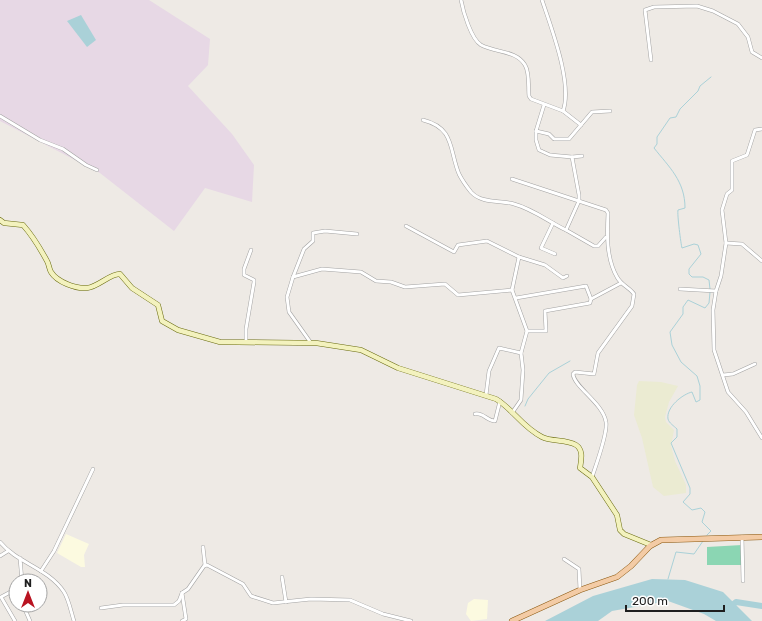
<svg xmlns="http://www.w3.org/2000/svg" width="762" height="621" font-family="Rubik,sans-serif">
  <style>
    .industrial { fill: #e7d8e5 }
    .education { fill: #fcfae0 }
    .farmland { fill: #ebebd2 }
    .pitch { fill: #8bd6b3 }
    .water { fill: #aad1d8 }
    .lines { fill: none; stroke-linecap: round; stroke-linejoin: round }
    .stream { stroke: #aad1d8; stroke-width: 1 }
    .river { stroke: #aad1d8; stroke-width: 6 }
    .minor-casing { stroke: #a2a2a2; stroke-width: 4 }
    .secondary-casing { stroke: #696b0f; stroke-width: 5.5 }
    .primary-casing { stroke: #8a570e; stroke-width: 6 }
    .minor { stroke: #fff; stroke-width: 3 }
    .secondary { stroke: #f3f2be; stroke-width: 4.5 }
    .primary { stroke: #f3cba5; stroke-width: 5 }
  </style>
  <rect width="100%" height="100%" fill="#eeeae5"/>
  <polygon class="industrial" points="0,0 149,0 210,39 208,65 188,86 232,134 254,165 252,202 205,188 174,231 100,173 0,121"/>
  <g class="education">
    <polygon points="66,534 89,544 84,555 85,567 81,567 57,553"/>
    <polygon points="474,599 488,600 487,619 471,621 466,614 468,603"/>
  </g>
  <polygon class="farmland" points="639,381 661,382 678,386 669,402 665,417 666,422 674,430 671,446 675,461 686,485 686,493 664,496 653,487 642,438 634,415 637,385"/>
  <polygon class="pitch" points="742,545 741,565 707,565 707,547"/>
  <g class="water">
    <polygon points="81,15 96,40 87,47 67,21"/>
    <polygon points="652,579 685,580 723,592 752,621 716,621 704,614 668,601 612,611 598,621 545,621 593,596"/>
  </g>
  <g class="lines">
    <g class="stream">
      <path d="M710,289L709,280L703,277H692L689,274V269L701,254L698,245L694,244L682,248C681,245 677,214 678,210L685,208C685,181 669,167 654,148L657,144V137L670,118L676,117L680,109L698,91L700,86L711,77"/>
      <polyline points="525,406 528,399 549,373 570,361"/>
      <path d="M707,535L711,531L702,522L705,512L701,508L692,510L683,502L690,494V488L671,443L677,437V429C674,426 669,423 668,419C666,407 683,394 692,392L696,402L700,400V386L697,376L681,362L672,345L670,332L683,314V307L688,300L705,308L709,303L710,292"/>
      <polyline points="668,579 676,552 694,554 703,541"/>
    </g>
    <polyline class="river" points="730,607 736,602 762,606"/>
    <g class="minor-casing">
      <g id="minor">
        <path d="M461,0C463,11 471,39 481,45C496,53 516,50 525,65C530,73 528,88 529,96L531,99L563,111"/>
        <path d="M542,0C551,27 573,84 563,111L581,125"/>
        <polyline points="651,60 645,10 654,7 697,6 713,11 738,24 748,37 752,52 762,58"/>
        <polyline points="544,105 536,131 549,134 554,139 569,139 592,112 610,111"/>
        <polyline points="0,116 40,140 63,149 86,165 97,170"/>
        <path d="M423,120C455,128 449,150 459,174C462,180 467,187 471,192C482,204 500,200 514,204C533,209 549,222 566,230L579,201V195L572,157L550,155L539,150L536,140V131"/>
        <polyline points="762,129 755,130 747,155 732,161 732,190 727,194 722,210 726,243 721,276 716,291 713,310 714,350 728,392 746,412 762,438"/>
        <polyline points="572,157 582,156"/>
        <path d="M512,179L606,210L608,213C607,233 606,258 617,277C621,285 629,287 634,294L632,306L598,353L594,374L575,372L573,374C574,387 603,403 606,422C608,433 596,465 592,477"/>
        <polyline points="553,223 541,248 555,254"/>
        <polyline points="406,226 454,252 458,245 487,241 519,257"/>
        <polyline points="566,230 594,246 598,246 606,237"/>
        <polyline points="726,243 742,244 762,261"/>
        <polyline points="293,277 304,249 313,241 313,233 325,231 357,234"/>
        <polyline points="680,289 716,291"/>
        <polyline points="512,290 519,257 545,265 563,278 567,276"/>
        <polyline points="516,298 586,286 591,299"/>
        <polyline points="246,342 246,329 254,282 254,280 244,275 244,269 251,250"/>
        <polyline points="311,343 289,312 287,297 293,277 322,269 361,272 376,281 391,282 405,287 445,284 458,295 512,290 527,331"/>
        <polyline points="723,375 733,374 755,364"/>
        <polyline points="486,395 489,371 499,348 521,353"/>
        <polyline points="512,413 521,400 523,370 521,353 527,331 546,331 545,311 590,303 591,299 621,283"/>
        <path d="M475,414C483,412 487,421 495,421L500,401"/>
        <polyline points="742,537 743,581"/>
        <path d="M0,542C17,563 48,568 64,592C69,600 71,612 74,621"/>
        <polyline points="203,547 205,565"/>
        <polyline points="0,556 8,551"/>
        <polyline points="20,558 22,581"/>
        <polyline points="564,559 579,569 580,590"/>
        <polyline points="41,571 54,551 93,469"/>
        <polyline points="282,577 286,602"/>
        <polyline points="182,593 186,619 182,621"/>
        <polyline points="23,605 30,621"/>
        <polyline points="101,608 123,605 174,605 179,601 182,593 188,589 204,566 207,565 243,584 251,596 273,603 311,599 350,600 383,614 411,621"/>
        <polyline points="15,621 1,597 16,589"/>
      </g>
    </g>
    <g class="secondary-casing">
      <path id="secondary" d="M0,220L4,223L23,225C32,235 40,248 47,261C49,264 49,269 51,272C57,282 76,289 87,288C98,287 111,273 120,274L132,288L158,305L162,321L178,330L220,342L316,343L361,350L398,368L496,399C513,409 522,427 542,437C552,442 566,439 576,445C584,450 581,461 580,468L592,477L617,515L620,530L624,534L651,545"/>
    </g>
    <g class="primary-casing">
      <polyline id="primary" points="512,621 580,590 617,577 631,566 650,546 661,540 762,537"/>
    </g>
    <use href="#minor" class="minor"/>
    <use href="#secondary" class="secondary"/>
    <use href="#primary" class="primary"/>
  </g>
  <g transform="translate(28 593)"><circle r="19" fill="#ffffff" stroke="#a5a5a5"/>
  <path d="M0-3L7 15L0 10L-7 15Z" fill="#b91321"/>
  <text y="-6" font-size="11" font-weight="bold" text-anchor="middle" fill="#1e1e1e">N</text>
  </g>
  <path d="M626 605v6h98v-6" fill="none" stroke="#1e1e1e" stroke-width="2"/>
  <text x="632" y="605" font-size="12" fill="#1e1e1e" stroke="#ffffff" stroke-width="3" paint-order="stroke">200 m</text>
</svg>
